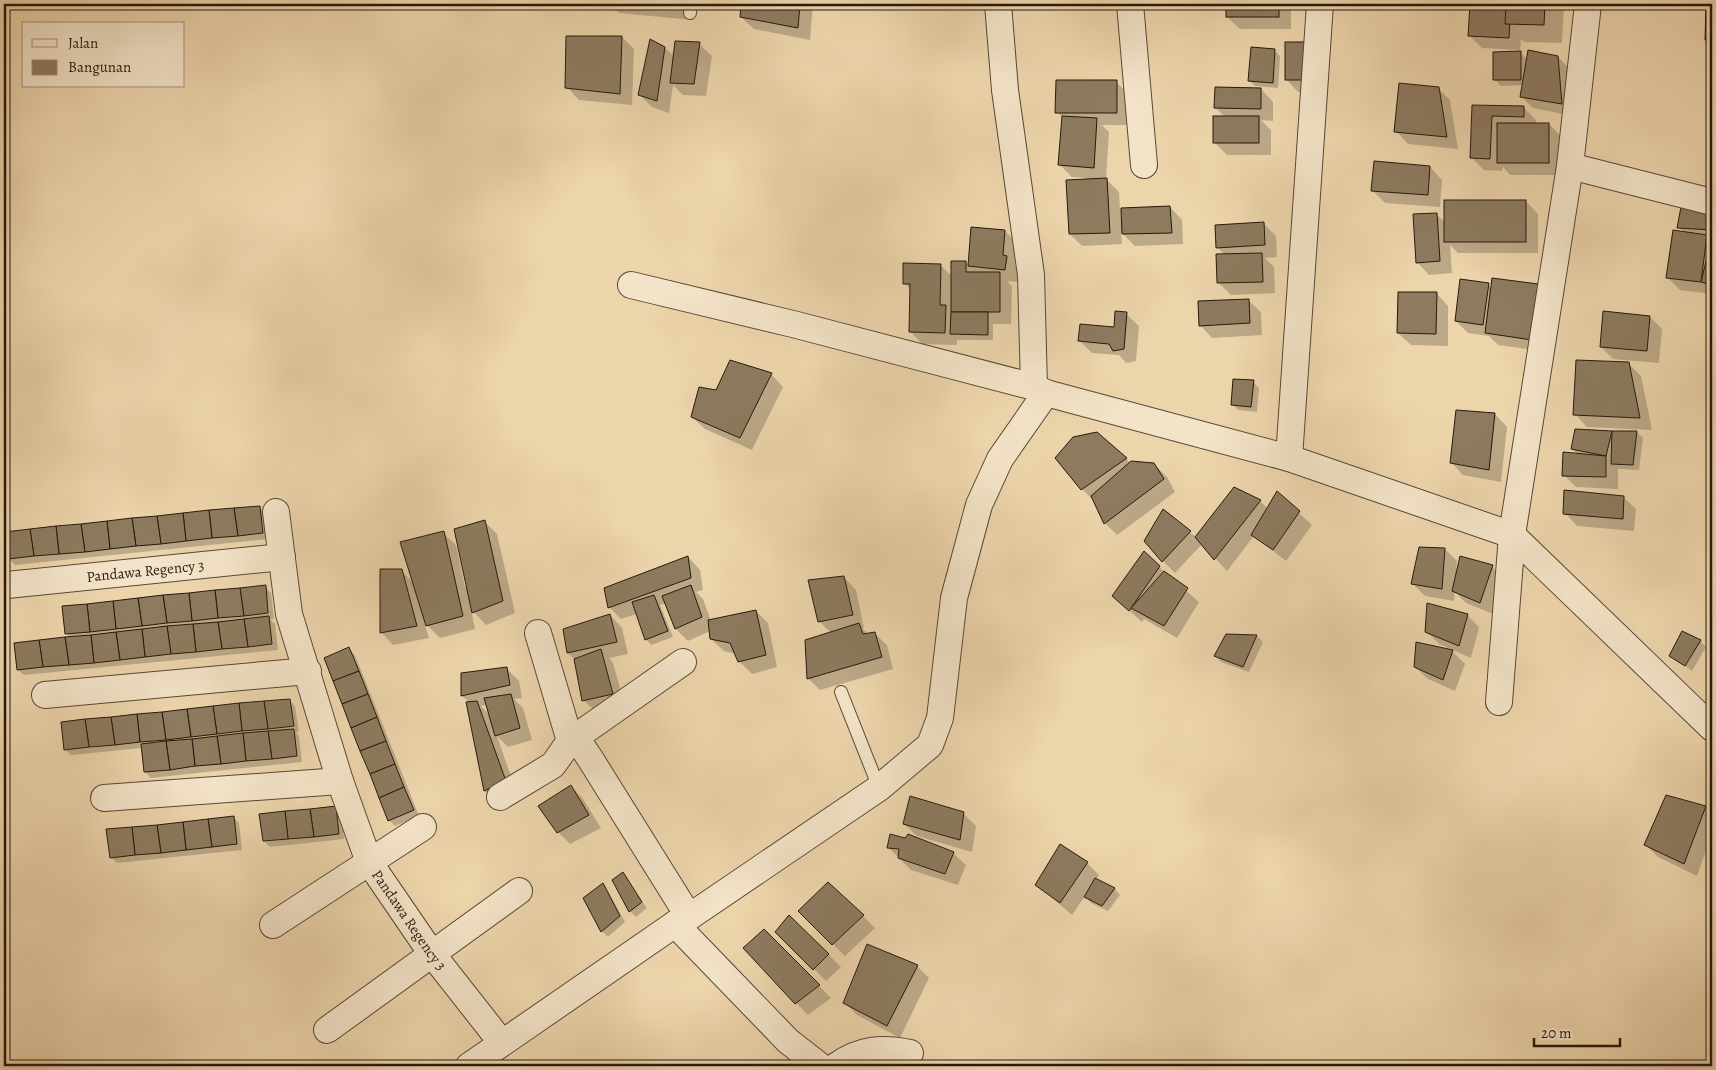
<svg xmlns="http://www.w3.org/2000/svg" width="1716" height="1070" font-family="Alegreya,serif">
  <style>
    .shadow { fill: #0003; fill-rule: evenodd }
    .building { fill: #8d7a5f; stroke: #26190c }
    .lines { fill: none; stroke-linecap: round; stroke-linejoin: round }
    .lane-casing { stroke: #584834; stroke-width: 14 }
    .street-casing { stroke: #584834; stroke-width: 28 }
    .lane { stroke: #f3e3c8; stroke-width: 12 }
    .street { stroke: #f3e3c8; stroke-width: 26 }
    .labels { text-anchor: middle; dominant-baseline: central; stroke-width: 4; stroke-linejoin: round; paint-order: stroke }
    .street-label { font-size: 15px; fill: #26190c; stroke: #f3e3c8 }
  </style>
  <rect width="100%" height="100%" fill="#ecd4ab"/>
  <filter id="stains"><feTurbulence type="fractalNoise" baseFrequency=".004" numOctaves="4"/><feColorMatrix values="0 0 0 0 .2 0 0 0 0 .09 0 0 0 0 .02 0 0 0 .5 -.17"/></filter>
  <radialGradient id="worn" r=".72"><stop offset=".6" stop-color="#630" stop-opacity="0"/><stop offset="1" stop-color="#630" stop-opacity=".3"/></radialGradient>
  <g class="shadow">
    <polygon points="610,4 695,4 693,20 619,13"/>
    <polygon points="743,4 813,4 810,40 754,29 741,17"/>
    <polygon points="1227,4 1291,4 1291,29 1240,29 1227,17"/>
    <polygon points="1472,4 1564,4 1562,43 1524,42 1521,39 1520,52 1527,59 1558,57 1570,69 1573,116 1533,108 1521,96 1523,85 1501,86 1495,80 1520,50 1482,48 1469,35"/>
    <polygon points="1707,4 1712,4 1712,45 1707,39"/>
    <polygon points="622,37 634,49 632,105 579,100 567,87"/>
    <polygon points="699,44 712,56 706,96 683,95 673,85 669,113 652,107 639,94 665,48 675,57"/>
    <polygon points="1286,44 1322,92 1298,92 1286,79"/>
    <polygon points="1274,50 1280,56 1278,88 1255,86 1249,80"/>
    <polygon points="1116,82 1129,94 1129,125 1102,125 1109,132 1106,179 1119,192 1120,209 1170,207 1182,220 1183,244 1135,246 1121,232 1122,244 1082,246 1070,234 1086,178 1072,177 1060,165 1063,118 1057,112"/>
    <polygon points="1438,88 1450,100 1458,149 1408,144 1396,131"/>
    <polygon points="1261,89 1273,102 1273,121 1261,120 1271,130 1271,155 1227,155 1214,142 1225,117 1215,107"/>
    <polygon points="1473,106 1523,107 1536,120 1536,124 1549,124 1561,136 1561,175 1510,175 1503,167 1502,171 1484,170 1472,158"/>
    <polygon points="1430,167 1442,180 1440,207 1385,203 1372,190"/>
    <polygon points="1526,201 1538,214 1538,253 1458,253 1450,245 1452,273 1429,275 1417,262 1436,214 1446,223"/>
    <polygon points="1712,212 1712,294 1680,290 1667,277 1685,233 1679,227"/>
    <polygon points="1263,223 1276,236 1277,257 1265,258 1274,267 1275,293 1231,295 1219,283 1225,255 1217,247"/>
    <polygon points="1005,231 1017,243 1015,266 1019,269 1017,282 1007,281 1012,286 1011,324 993,324 993,340 957,340 957,345 922,344 910,331 911,290 904,283 940,265 953,277 966,262 969,265"/>
    <polygon points="1488,285 1492,288 1551,352 1498,345 1489,336 1468,333 1456,321"/>
    <polygon points="1436,293 1448,306 1448,346 1411,345 1398,333"/>
    <polygon points="1248,300 1261,312 1262,335 1212,338 1200,325"/>
    <polygon points="1126,314 1139,326 1136,361 1126,363 1119,355 1092,353 1080,341 1116,328"/>
    <polygon points="1650,317 1662,329 1659,363 1613,359 1601,347"/>
    <polygon points="1629,364 1641,376 1652,430 1587,427 1575,414"/>
    <polygon points="771,374 783,387 752,450 705,429 692,417 716,391"/>
    <polygon points="1253,382 1259,388 1257,412 1238,410 1232,404"/>
    <polygon points="1495,414 1507,427 1501,482 1463,475 1451,462"/>
    <polygon points="1576,430 1637,432 1643,438 1639,470 1618,469 1618,489 1576,487 1564,475 1578,455 1572,449"/>
    <polygon points="1126,458 1130,463 1154,464 1167,477 1175,492 1117,535 1105,523 1095,502 1082,489"/>
    <polygon points="1277,493 1312,525 1286,561 1254,536 1227,571 1202,544 1175,573 1163,561 1163,511 1196,537 1260,501 1268,509"/>
    <polygon points="1623,497 1636,509 1634,531 1577,526 1565,513"/>
    <polygon points="259,507 265,513 268,539 15,565 9,559"/>
    <polygon points="484,521 497,534 515,613 486,625 471,609 475,629 440,638 424,622 429,638 393,645 381,632 401,571 414,583 443,533 456,545 465,587 468,586"/>
    <polygon points="1445,549 1457,561 1456,571 1492,567 1505,579 1493,614 1466,603 1455,592 1454,601 1425,596 1413,584"/>
    <polygon points="688,557 700,570 703,590 696,592 703,599 711,621 756,611 768,623 777,667 752,674 739,661 736,654 724,651 711,639 710,631 688,641 676,629 666,603 660,605 673,637 651,645 646,639 637,614 621,619 609,607"/>
    <polygon points="1159,567 1199,602 1177,638 1144,619 1142,622 1113,596"/>
    <polygon points="844,577 856,590 864,628 862,628 868,634 874,633 887,645 893,669 820,690 808,678 831,633 819,621"/>
    <polygon points="265,587 271,593 274,619 270,619 275,624 278,650 24,675 18,670 71,638 66,633"/>
    <polygon points="610,615 622,628 628,654 609,658 613,663 625,706 596,712 583,700 575,660 568,653 564,630"/>
    <polygon points="1467,615 1479,627 1471,658 1439,644 1426,631"/>
    <polygon points="1226,635 1257,636 1263,642 1249,672 1221,662 1216,656"/>
    <polygon points="1700,641 1706,647 1692,671 1671,656"/>
    <polygon points="349,649 355,655 419,816 395,826 389,820"/>
    <polygon points="1452,651 1465,664 1455,691 1428,679 1415,667"/>
    <path d="M506,668L519,681L522,698L514,699L523,708L532,740L508,747L497,736L517,794L497,803L485,791L468,701L462,696ZM487,705L490,715L481,706Z"/>
    <polygon points="289,700 295,706 299,732 296,732 299,736 302,762 151,778 145,772 142,748 71,755 65,749"/>
    <polygon points="571,786 583,799 601,828 570,844 558,832"/>
    <polygon points="336,807 342,813 344,839 270,847 264,841"/>
    <polygon points="1705,807 1712,814 1712,834 1697,876 1658,857 1646,845"/>
    <polygon points="963,813 976,826 972,852 917,836 904,824"/>
    <polygon points="233,817 239,823 242,850 117,863 111,857"/>
    <polygon points="888,847 953,853 966,865 958,885 911,870"/>
    <polygon points="1087,863 1099,875 1096,880 1115,889 1120,895 1108,911 1091,903 1085,896 1072,915 1036,884"/>
    <polygon points="622,874 647,908 636,917 630,911"/>
    <polygon points="602,885 608,891 625,922 608,937 602,931 584,899"/>
    <polygon points="799,911 863,916 875,928 845,956"/>
    <polygon points="790,916 841,967 826,981 777,932"/>
    <polygon points="764,931 831,998 808,1015 796,1003"/>
    <polygon points="917,966 929,978 900,1038 857,1015 845,1003"/>
  </g>
  <g class="building">
    <polygon points="632,4 682,4 681,8"/>
    <polygon points="741,4 800,4 798,28 740,17"/>
    <rect x="1226" y="4" width="53" height="13"/>
    <polygon points="1470,4 1511,4 1509,38 1468,36"/>
    <polygon points="1506,4 1545,4 1544,25 1505,24"/>
    <polygon points="1706,4 1712,4 1712,40 1705,40"/>
    <polygon points="566,36 622,36 620,94 565,88"/>
    <polygon points="650,39 665,47 657,101 638,95"/>
    <polygon points="675,41 700,42 694,84 670,83"/>
    <rect x="1285" y="42" width="25" height="38"/>
    <polygon points="1251,47 1275,49 1273,83 1248,81"/>
    <polygon points="1528,50 1558,56 1562,104 1520,97"/>
    <polygon points="1521,51 1521,80 1493,80 1493,52"/>
    <polygon points="1056,80 1117,80 1117,113 1055,113"/>
    <polygon points="1399,83 1439,87 1447,137 1394,132"/>
    <polygon points="1215,87 1261,88 1261,109 1214,108"/>
    <polygon points="1472,105 1524,106 1524,117 1492,116 1490,159 1470,158"/>
    <polygon points="1062,116 1097,118 1094,168 1058,165"/>
    <rect x="1213" y="116" width="46" height="27"/>
    <rect x="1497" y="123" width="52" height="40"/>
    <polygon points="1374,161 1430,166 1428,195 1371,191"/>
    <polygon points="1107,178 1110,233 1069,234 1066,180"/>
    <rect x="1444" y="200" width="82" height="42"/>
    <polygon points="1170,206 1172,233 1122,234 1121,208"/>
    <polygon points="1681,207 1712,211 1712,230 1677,228"/>
    <polygon points="1437,213 1440,261 1416,263 1413,214"/>
    <polygon points="1264,222 1265,245 1216,248 1215,225"/>
    <polygon points="971,227 1005,230 1003,255 1007,256 1005,270 968,266"/>
    <polygon points="1673,230 1707,235 1701,282 1666,278"/>
    <polygon points="1712,237 1712,285 1701,282"/>
    <polygon points="1262,253 1263,282 1217,283 1216,254"/>
    <polygon points="951,261 966,261 966,272 1000,272 1000,312 951,312"/>
    <polygon points="903,263 941,264 940,305 946,305 945,333 909,332 910,284 903,284"/>
    <polygon points="1492,278 1546,285 1539,341 1485,333"/>
    <polygon points="1460,279 1489,283 1483,325 1455,321"/>
    <polygon points="1398,292 1437,292 1436,334 1397,333"/>
    <polygon points="1249,299 1250,323 1199,326 1198,301"/>
    <polygon points="1115,311 1127,312 1124,349 1113,351 1109,344 1078,341 1080,324 1114,327"/>
    <polygon points="1603,311 1650,316 1647,351 1600,347"/>
    <polygon points="951,312 988,312 988,335 950,334"/>
    <polygon points="730,360 772,373 740,438 691,417 699,387 716,390"/>
    <polygon points="1576,360 1629,362 1640,418 1573,415"/>
    <polygon points="1233,379 1254,380 1251,407 1231,405"/>
    <polygon points="1456,410 1495,413 1489,470 1450,463"/>
    <polygon points="1575,429 1612,431 1606,456 1571,449"/>
    <polygon points="1612,431 1637,431 1633,465 1611,464"/>
    <polygon points="1097,432 1127,458 1081,490 1055,458 1073,437"/>
    <polygon points="1563,452 1606,456 1606,477 1562,476"/>
    <polygon points="1131,461 1154,463 1164,479 1104,524 1091,496"/>
    <polygon points="1234,487 1261,500 1214,560 1195,537"/>
    <polygon points="1564,490 1624,496 1623,519 1563,514"/>
    <polygon points="1277,491 1300,511 1273,550 1251,535"/>
    <polygon points="260,506 263,533 238,536 234,508"/>
    <polygon points="234,508 238,536 212,538 209,510"/>
    <polygon points="1163,509 1191,531 1162,562 1144,541"/>
    <polygon points="209,510 212,538 186,541 183,513"/>
    <polygon points="183,513 186,541 161,544 157,516"/>
    <polygon points="157,516 161,544 136,546 132,518"/>
    <polygon points="132,518 136,546 110,549 107,521"/>
    <polygon points="485,520 503,601 472,613 454,529"/>
    <polygon points="107,521 110,549 85,552 81,524"/>
    <polygon points="81,524 85,552 59,554 56,526"/>
    <polygon points="56,526 59,554 34,556 30,529"/>
    <polygon points="30,529 34,556 8,559 5,532"/>
    <polygon points="444,531 463,616 426,626 400,542"/>
    <polygon points="1419,547 1445,548 1442,589 1411,584"/>
    <polygon points="1144,551 1160,566 1129,611 1112,596"/>
    <polygon points="688,556 691,578 608,608 604,588"/>
    <polygon points="1460,556 1493,565 1480,603 1452,591"/>
    <polygon points="380,569 402,569 417,626 380,633"/>
    <polygon points="1164,571 1188,588 1164,626 1131,608"/>
    <polygon points="844,576 853,615 818,622 808,580"/>
    <polygon points="266,585 268,613 244,616 240,588"/>
    <polygon points="691,585 702,617 675,629 662,596"/>
    <polygon points="240,588 244,616 218,618 215,590"/>
    <polygon points="215,590 218,618 192,621 189,593"/>
    <polygon points="189,593 192,621 167,623 163,595"/>
    <polygon points="163,595 167,623 142,626 138,598"/>
    <polygon points="654,595 668,631 645,640 632,602"/>
    <polygon points="138,598 142,626 116,629 113,601"/>
    <polygon points="113,601 116,629 90,632 87,604"/>
    <polygon points="1427,603 1468,614 1459,646 1425,632"/>
    <polygon points="87,604 90,632 65,634 62,606"/>
    <polygon points="756,610 766,655 738,662 730,643 710,639 708,620"/>
    <polygon points="610,614 617,642 567,653 563,629"/>
    <polygon points="269,616 272,644 248,647 244,619"/>
    <polygon points="244,619 248,647 222,649 218,622"/>
    <polygon points="218,622 222,649 196,652 193,624"/>
    <polygon points="859,623 863,634 875,632 882,657 807,679 805,640"/>
    <polygon points="193,624 196,652 171,654 167,626"/>
    <polygon points="167,626 171,654 145,657 142,629"/>
    <polygon points="142,629 145,657 120,660 116,632"/>
    <polygon points="1682,631 1701,640 1685,666 1669,656"/>
    <polygon points="116,632 120,660 94,663 91,635"/>
    <polygon points="1226,634 1257,635 1243,667 1214,656"/>
    <polygon points="91,635 94,663 69,665 65,637"/>
    <polygon points="65,637 69,665 43,667 39,640"/>
    <polygon points="39,640 43,667 17,670 14,643"/>
    <polygon points="1416,642 1453,650 1443,680 1414,667"/>
    <polygon points="349,647 359,671 333,681 324,658"/>
    <polygon points="601,649 613,694 582,701 574,659"/>
    <polygon points="507,667 510,685 461,696 461,673"/>
    <polygon points="359,671 368,694 342,704 333,681"/>
    <polygon points="368,694 377,717 351,728 342,704"/>
    <polygon points="511,694 520,728 495,736 484,698"/>
    <polygon points="290,699 294,726 268,729 264,701"/>
    <polygon points="264,701 268,729 242,731 239,703"/>
    <polygon points="477,701 506,781 484,791 466,702"/>
    <polygon points="239,703 242,731 217,734 213,706"/>
    <polygon points="213,706 217,734 191,737 187,709"/>
    <polygon points="187,709 191,737 166,740 162,712"/>
    <polygon points="162,712 166,740 140,742 137,714"/>
    <polygon points="137,714 140,742 115,745 111,717"/>
    <polygon points="111,717 115,745 89,747 85,719"/>
    <polygon points="377,717 386,741 360,751 351,728"/>
    <polygon points="85,719 89,747 64,750 61,722"/>
    <polygon points="294,729 297,756 272,759 268,731"/>
    <polygon points="268,731 272,759 246,761 243,733"/>
    <polygon points="243,733 246,761 221,764 217,736"/>
    <polygon points="217,736 221,764 195,766 192,739"/>
    <polygon points="192,739 195,766 170,770 166,741"/>
    <polygon points="166,741 170,770 144,772 141,744"/>
    <polygon points="386,741 395,764 370,774 360,751"/>
    <polygon points="395,764 404,787 379,798 370,774"/>
    <polygon points="571,785 589,815 557,833 538,806"/>
    <polygon points="404,787 414,810 388,821 379,798"/>
    <polygon points="1666,795 1706,806 1684,864 1644,845"/>
    <polygon points="910,796 964,812 960,840 903,824"/>
    <polygon points="336,806 339,834 314,837 310,809"/>
    <polygon points="310,809 314,837 288,839 285,811"/>
    <polygon points="285,811 288,839 263,841 259,814"/>
    <polygon points="234,816 237,844 212,847 208,819"/>
    <polygon points="208,819 212,847 186,850 183,822"/>
    <polygon points="183,822 186,850 161,853 157,825"/>
    <polygon points="157,825 161,853 135,855 132,827"/>
    <polygon points="132,827 135,855 110,858 106,829"/>
    <polygon points="890,834 905,838 908,834 954,852 945,874 898,858 899,849 887,848"/>
    <polygon points="1060,844 1088,862 1060,903 1035,885"/>
    <polygon points="623,872 642,902 629,912 612,880"/>
    <polygon points="1095,878 1115,888 1102,906 1084,897"/>
    <polygon points="828,882 864,915 832,945 798,911"/>
    <polygon points="603,883 620,916 601,932 583,898"/>
    <polygon points="789,915 829,954 813,970 775,932"/>
    <polygon points="764,929 820,985 795,1004 743,948"/>
    <polygon points="867,944 918,965 887,1026 843,1003"/>
  </g>
  <g class="lines">
    <g class="lane-casing">
      <g id="lane">
        <polyline points="690,13 691,4"/>
        <polyline points="841,692 879,788"/>
      </g>
    </g>
    <g class="street-casing">
      <g id="street">
        <polyline points="998,4 1005,90 1031,275 1034,387"/>
        <polyline points="1130,4 1144,165"/>
        <polyline points="1570,166 1712,202"/>
        <polyline points="631,285 793,324 1034,387 1046,393 1289,458 1512,535 1712,728"/>
        <polyline points="1289,458 1320,4"/>
        <path id="s1" d="M276,512L289,614L340,781L369,862L432,954L502,1043"/>
        <path id="s2" d="M7,585L282,557"/>
        <polyline points="683,662 570,741 583,748 591,760 689,917"/>
        <polyline points="45,695 308,671"/>
        <polyline points="1499,702 1512,535 1570,166 1588,4"/>
        <polyline points="500,797 553,765 570,741 538,633"/>
        <polyline points="104,798 340,781"/>
        <polyline points="675,924 788,1041 820,1066"/>
        <polyline points="273,925 423,827"/>
        <polyline points="327,1030 519,891"/>
        <polyline points="469,1066 675,924 689,917 879,788 930,745 940,718 954,598 979,505 1000,459 1046,393"/>
        <path d="M836,1066C860,1049 882,1047 910,1053"/>
      </g>
    </g>
    <use href="#lane" class="lane"/>
    <use href="#street" class="street"/>
  </g>
  <g class="labels">
    <g class="street-label">
      <text stroke="none"><textPath href="#s2" startOffset="139">Pandawa Regency 3</textPath></text>
      <text stroke="none"><textPath href="#s1" startOffset="434">Pandawa Regency 3</textPath></text>
    </g>
  </g>
  <rect width="1716" height="1070" fill="none" stroke="#ecd4ab" stroke-width="20"/>
  <rect x="5" y="5" width="1706" height="1060" fill="none" stroke="#26190c" stroke-width="2.5"/>
  <rect x="10" y="10" width="1696" height="1050" fill="none" stroke="#26190c"/>
  <rect x="22" y="22" width="162" height="65" fill="#f3e3c8" stroke="#a1927d"/>
  <rect x="32" y="39" width="25" height="8" fill="#f3e3c8" stroke="#a1927d"/>
  <text x="68" y="48" font-size="15" fill="#26190c">Jalan</text>
  <rect x="32" y="60" width="25" height="15" fill="#8d7a5f" stroke="#a1927d"/>
  <text x="68" y="72" font-size="15" fill="#26190c">Bangunan</text>
  <path d="M1534 1038v8h86v-8" fill="none" stroke="#26190c" stroke-width="2.5"/>
  <text x="1541" y="1038" font-size="15" fill="#26190c" stroke="#f3e3c8" stroke-width="4" paint-order="stroke">20 m</text>
  <rect width="100%" height="100%" filter="url(#stains)"/>
  <rect width="100%" height="100%" fill="url(#worn)"/>
</svg>
